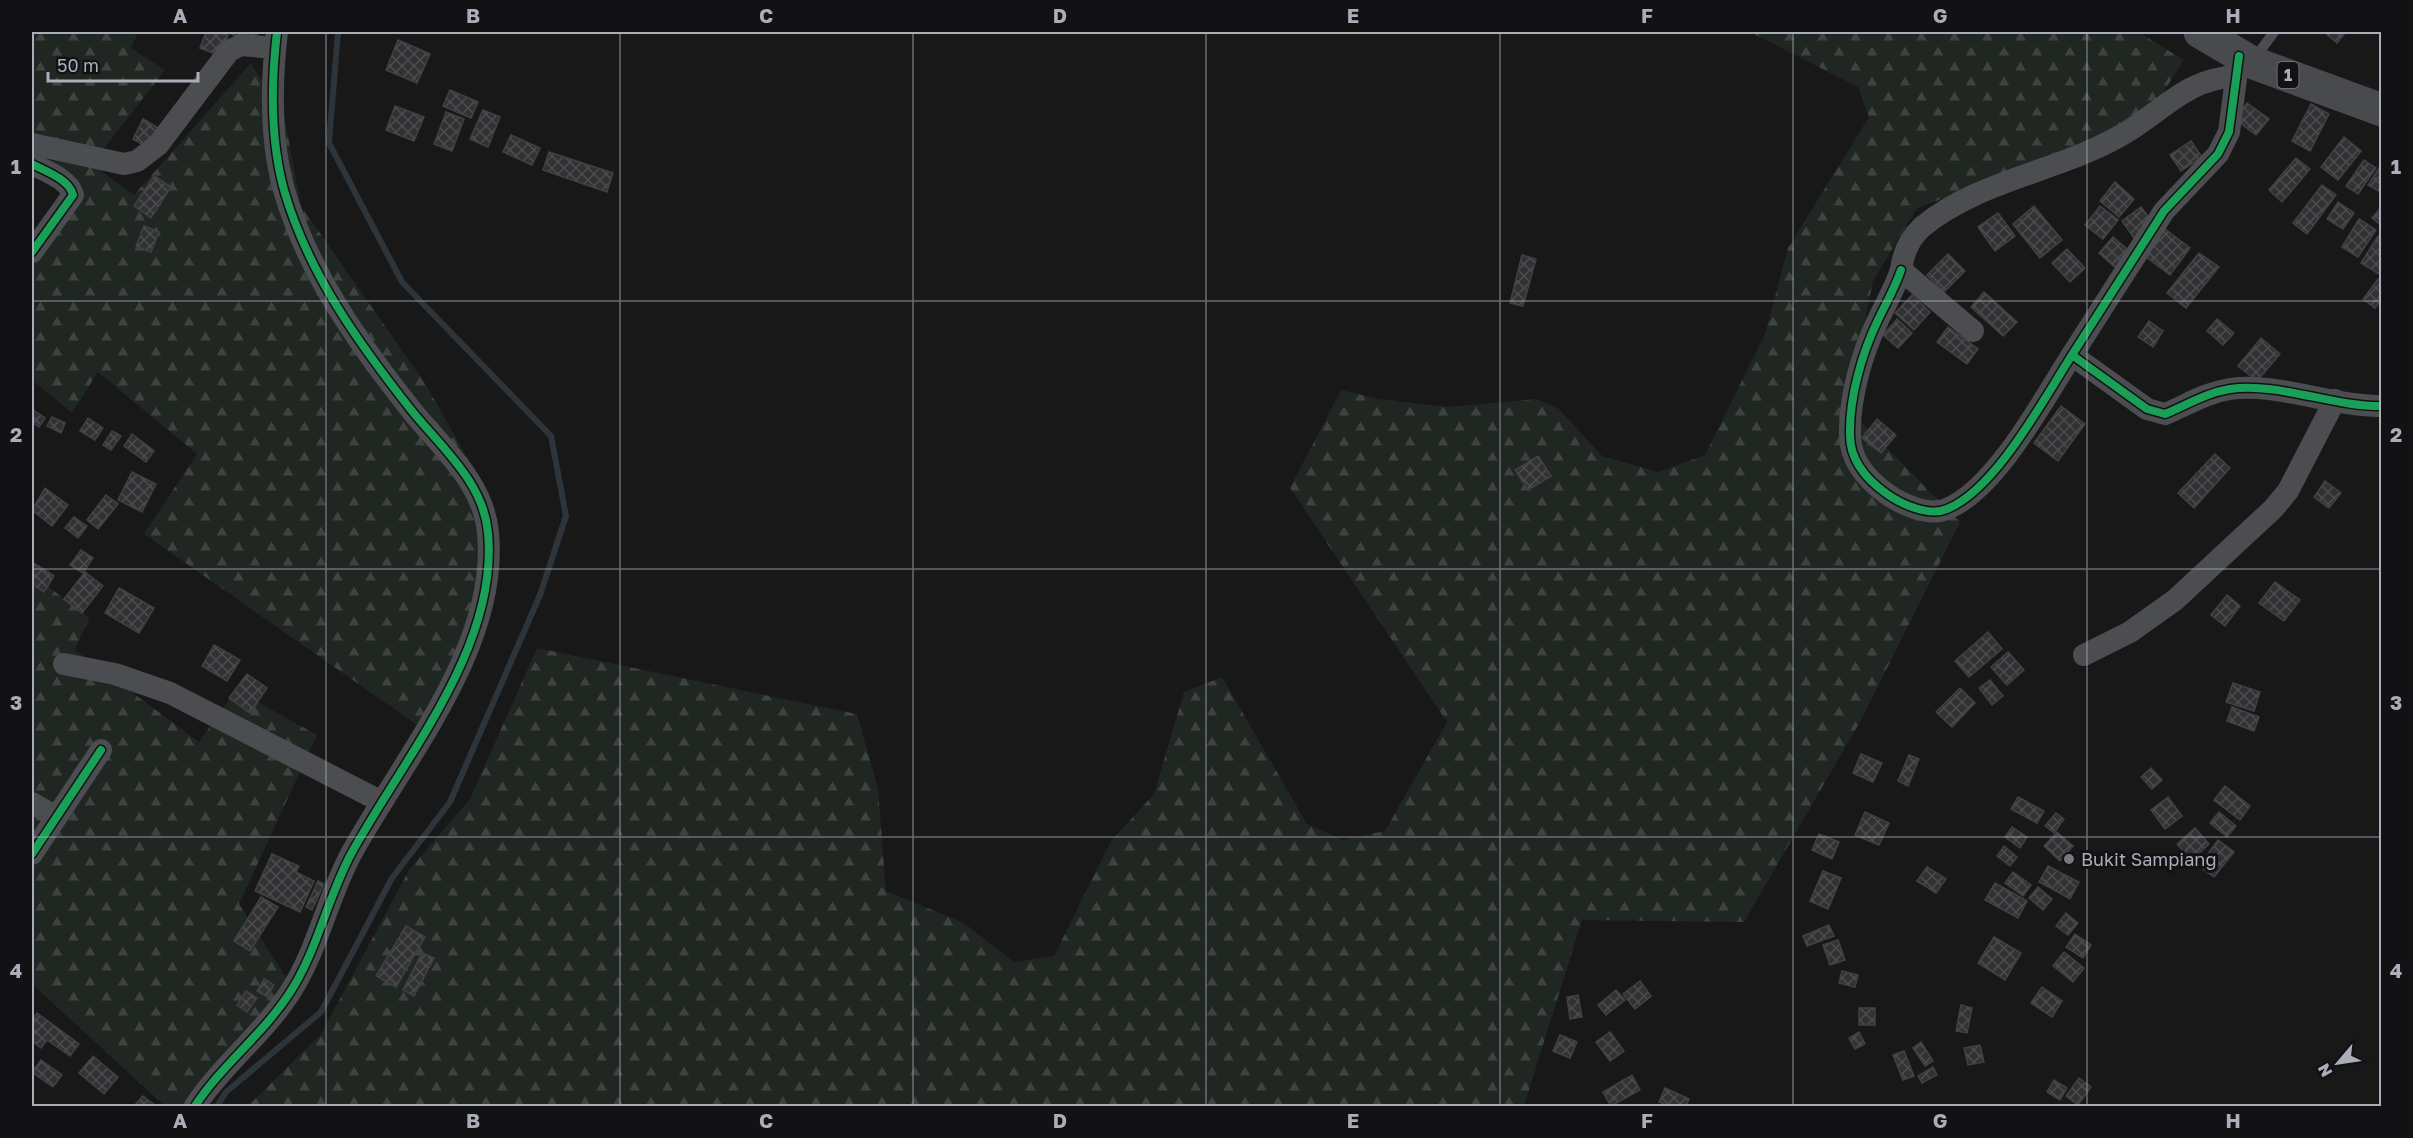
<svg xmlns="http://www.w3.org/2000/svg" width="2413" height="1138" font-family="'Golos Text',sans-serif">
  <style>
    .forest { fill: url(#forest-firs) }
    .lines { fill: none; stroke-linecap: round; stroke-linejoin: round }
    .stream { stroke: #2d353b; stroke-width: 6 }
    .building { fill: url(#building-cross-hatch); stroke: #404144; stroke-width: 1.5 }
    .lane { stroke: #4c4d50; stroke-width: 10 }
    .street { stroke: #4c4d50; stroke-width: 22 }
    .highway { stroke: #494a4d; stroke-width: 33 }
    .cycleway-casing { stroke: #121214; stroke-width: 11 }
    .cycleway { stroke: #1a9f57; stroke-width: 8 }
    .grid { fill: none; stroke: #a9aeb8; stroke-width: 1.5; stroke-opacity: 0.55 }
    .poi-dot { fill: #767a80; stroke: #121214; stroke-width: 2 }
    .labels { text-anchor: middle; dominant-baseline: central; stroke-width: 6; stroke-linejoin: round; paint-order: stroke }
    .shield { fill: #121214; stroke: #7c7f87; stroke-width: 1.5 }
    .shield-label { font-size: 16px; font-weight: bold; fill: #a9aeb8 }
    .poi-label { font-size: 18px; fill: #a9aeb8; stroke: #121214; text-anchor: start }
    .neatline { fill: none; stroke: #a9aeb8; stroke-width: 2 }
    .grid-label { font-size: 20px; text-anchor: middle; font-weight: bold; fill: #a9aeb8 }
  </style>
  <defs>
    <pattern id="forest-firs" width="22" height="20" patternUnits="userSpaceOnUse" patternTransform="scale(1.5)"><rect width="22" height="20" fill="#202621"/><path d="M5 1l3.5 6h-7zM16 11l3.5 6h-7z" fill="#3e433f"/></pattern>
    <pattern id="building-cross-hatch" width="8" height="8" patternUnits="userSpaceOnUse" patternTransform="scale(1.5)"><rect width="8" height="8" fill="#323234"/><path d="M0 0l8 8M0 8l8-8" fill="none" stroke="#4d4d4f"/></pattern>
  </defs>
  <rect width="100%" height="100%" fill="#181818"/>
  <g class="forest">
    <polygon points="32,32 138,32 131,48 165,70 92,164 134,195 251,63 284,115 301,206 425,383 491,500 487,601 427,732 144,534 197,454 98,372 72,413 32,380 32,244 67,194 32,173"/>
    <polygon points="1750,32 2138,32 2184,60 2145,121 2075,151 1917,208 1873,281 1847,408 1960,522 1861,720 1744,922 1582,920 1524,1106 248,1106 321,1034 409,870 470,799 537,648 857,714 878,789 886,891 964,923 1014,962 1054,956 1111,841 1154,794 1184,692 1222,677 1307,824 1343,840 1385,831 1447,722 1290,488 1341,390 1379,399 1447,407 1536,399 1559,409 1602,456 1658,472 1705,455 1765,334 1788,248 1869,117 1858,87"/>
    <polygon points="32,574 89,618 75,650 199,742 236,690 317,735 239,904 294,990 202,1106 165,1106 32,984"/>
  </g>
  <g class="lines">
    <polyline class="stream" points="217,1106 226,1092 321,1012 392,878 450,802 540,595 566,516 551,436 402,282 329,143 338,32"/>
  </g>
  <g class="building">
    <polygon points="206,32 228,35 221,56 200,48"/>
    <polygon points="228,32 258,32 252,45"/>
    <polygon points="2324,32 2346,32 2337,43"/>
    <polygon points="398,40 430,54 417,83 386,70"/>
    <polygon points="450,90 478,102 471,118 443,106"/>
    <polygon points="2247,103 2269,119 2256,135 2235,119"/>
    <polygon points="2311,104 2329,114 2310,151 2292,141"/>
    <polygon points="395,106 424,117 414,141 386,130"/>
    <polygon points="483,110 500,117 488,147 470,139"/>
    <polygon points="446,112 464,119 452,151 434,144"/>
    <polygon points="143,119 160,129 150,149 133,139"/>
    <polygon points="511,135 540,148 532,165 503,152"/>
    <polygon points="2344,137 2361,151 2338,180 2321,167"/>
    <polygon points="2191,141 2202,157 2181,171 2170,155"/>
    <polygon points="549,152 613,173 607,192 543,170"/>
    <polygon points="2296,158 2310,169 2282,202 2269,190"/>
    <polygon points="2364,160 2376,168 2358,194 2346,186"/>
    <polygon points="2382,164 2382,193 2368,185"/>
    <polygon points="154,176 171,187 151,218 134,206"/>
    <polygon points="2115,182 2134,199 2119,217 2100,201"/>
    <polygon points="2322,185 2336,195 2307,234 2293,223"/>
    <polygon points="2338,202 2354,213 2343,229 2327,219"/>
    <polygon points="2034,206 2062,240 2040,258 2013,224"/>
    <polygon points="2100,206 2118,220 2103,239 2085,225"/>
    <polygon points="2382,206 2382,226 2372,218"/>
    <polygon points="2141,207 2154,224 2134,238 2122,221"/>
    <polygon points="1998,213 2015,236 1995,251 1978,227"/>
    <polygon points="2359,219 2376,230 2358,257 2342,247"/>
    <polygon points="144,226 159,232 151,252 136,246"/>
    <polygon points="2165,229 2190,248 2170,275 2145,256"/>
    <polygon points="2378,236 2382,238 2382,276 2361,263"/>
    <polygon points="2113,237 2132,253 2118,270 2099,253"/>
    <polygon points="2067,249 2085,268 2070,282 2052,263"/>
    <polygon points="2199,253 2219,267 2186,308 2167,293"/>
    <polygon points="1948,254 1965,271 1944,292 1927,275"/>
    <polygon points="1522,255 1536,259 1523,306 1510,303"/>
    <polygon points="2378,279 2382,282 2382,299 2375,308 2363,299"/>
    <polygon points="1984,292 2017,322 2003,336 1971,307"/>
    <polygon points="1912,295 1930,312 1914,330 1895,313"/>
    <polygon points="1897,319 1912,333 1898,348 1883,335"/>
    <polygon points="2217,319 2234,333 2223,345 2207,331"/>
    <polygon points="2149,321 2163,331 2153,347 2138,337"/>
    <polygon points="1948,327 1978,349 1967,364 1937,342"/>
    <polygon points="2261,338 2280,354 2257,381 2238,366"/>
    <polygon points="2061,406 2085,424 2058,461 2034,443"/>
    <polygon points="32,409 45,418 39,427 32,422"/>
    <polygon points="52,417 65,423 61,433 47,426"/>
    <polygon points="88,418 103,428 95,440 80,431"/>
    <polygon points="1877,419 1896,435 1881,453 1862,438"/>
    <polygon points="112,431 121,436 111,450 103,445"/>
    <polygon points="132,434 154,451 146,462 124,446"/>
    <polygon points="2215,454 2230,468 2194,508 2178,493"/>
    <polygon points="1538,456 1551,476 1528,490 1515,470"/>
    <polygon points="132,472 156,484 142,512 118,500"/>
    <polygon points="2325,481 2341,493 2329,508 2314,497"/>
    <polygon points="45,488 68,505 52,526 32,510"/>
    <polygon points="106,495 118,504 98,529 87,520"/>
    <polygon points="74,517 87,526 78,538 65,528"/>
    <polygon points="81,550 93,558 83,573 70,565"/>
    <polygon points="32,562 54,576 44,592 32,584"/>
    <polygon points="85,572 103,586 82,613 64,599"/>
    <polygon points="2275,582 2300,600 2284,621 2259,603"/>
    <polygon points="119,588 154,608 139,633 105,613"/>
    <polygon points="2227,595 2240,606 2225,626 2211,615"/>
    <polygon points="1988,632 2002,649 1969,677 1955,661"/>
    <polygon points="214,645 240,660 227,681 202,666"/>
    <polygon points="2008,652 2024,670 2007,685 1991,667"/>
    <polygon points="247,674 267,688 250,713 229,698"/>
    <polygon points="1990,680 2003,696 1992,705 1979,688"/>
    <polygon points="2233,683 2260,692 2254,711 2226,702"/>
    <polygon points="1960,688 1975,703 1952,727 1936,712"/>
    <polygon points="2232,707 2259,717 2254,731 2227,721"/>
    <polygon points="1861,754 1882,763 1873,782 1853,773"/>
    <polygon points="1909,755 1919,759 1908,786 1898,781"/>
    <polygon points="2151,768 2162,780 2152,789 2141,777"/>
    <polygon points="2225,786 2250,806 2240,820 2214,800"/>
    <polygon points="2018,797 2044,811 2037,823 2011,809"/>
    <polygon points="2168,797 2182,816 2165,829 2151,810"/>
    <polygon points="1865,812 1889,823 1879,845 1855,835"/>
    <polygon points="2219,812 2236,826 2227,837 2210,823"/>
    <polygon points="2056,813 2064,819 2054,833 2045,826"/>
    <polygon points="2012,827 2027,837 2020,848 2005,837"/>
    <polygon points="2195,828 2209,844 2192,860 2177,844"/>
    <polygon points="2057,832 2073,846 2060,861 2044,846"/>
    <polygon points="1819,834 1839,842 1832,859 1812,850"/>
    <polygon points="2218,840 2234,852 2214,877 2199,866"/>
    <polygon points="2004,846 2017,857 2010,866 1997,856"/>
    <polygon points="272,854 299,866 296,872 314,881 300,912 255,891"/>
    <polygon points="2048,866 2065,875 2056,891 2039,882"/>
    <polygon points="1927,867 1946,879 1936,893 1917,881"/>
    <polygon points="1823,871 1841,878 1828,909 1810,901"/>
    <polygon points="2013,872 2031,885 2023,896 2005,883"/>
    <polygon points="2065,875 2079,882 2070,899 2056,891"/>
    <polygon points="318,881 324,884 312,910 306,907"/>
    <polygon points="1995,883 2027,901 2018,918 1985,900"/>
    <polygon points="2038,887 2052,899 2043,910 2029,898"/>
    <polygon points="261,897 278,907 250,951 234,941"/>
    <polygon points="2066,913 2078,923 2068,935 2056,926"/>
    <polygon points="1829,925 1834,936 1807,946 1803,936"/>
    <polygon points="406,926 425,937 396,987 376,976"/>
    <polygon points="2075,934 2091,945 2083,958 2066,947"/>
    <polygon points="1994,937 2021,953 2005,980 1978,963"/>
    <polygon points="1838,940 1845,960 1830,965 1823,945"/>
    <polygon points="2064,952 2084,968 2073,982 2053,966"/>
    <polygon points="422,953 434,958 414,996 403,990"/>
    <polygon points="1842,971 1858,975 1855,987 1839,983"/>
    <polygon points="264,979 274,985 267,997 257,991"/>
    <polygon points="1640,981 1651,996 1635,1009 1623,994"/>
    <polygon points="2042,987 2062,1001 2052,1017 2031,1003"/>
    <polygon points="1616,990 1625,1000 1606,1015 1598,1005"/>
    <polygon points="246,991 257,998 247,1012 237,1005"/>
    <polygon points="1578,995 1582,1017 1570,1019 1567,997"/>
    <polygon points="1961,1005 1972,1008 1967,1033 1956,1031"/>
    <rect x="1859" y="1008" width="16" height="17"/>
    <polygon points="37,1013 79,1044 70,1056 47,1040 41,1048 32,1041 32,1021"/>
    <polygon points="1610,1032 1624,1051 1610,1061 1596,1042"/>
    <polygon points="1859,1032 1865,1044 1855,1049 1849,1038"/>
    <polygon points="1560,1035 1577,1042 1570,1058 1553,1051"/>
    <polygon points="1921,1042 1933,1061 1925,1066 1913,1048"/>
    <polygon points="1980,1045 1984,1062 1968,1065 1964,1048"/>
    <polygon points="1904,1051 1914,1076 1903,1080 1893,1055"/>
    <polygon points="93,1056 118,1077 104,1094 79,1073"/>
    <polygon points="41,1060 62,1075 53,1087 32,1072"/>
    <polygon points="1933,1067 1937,1075 1922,1083 1918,1076"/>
    <polygon points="1632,1075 1640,1090 1611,1106 1603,1092"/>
    <polygon points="2079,1078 2091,1087 2078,1105 2066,1096"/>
    <polygon points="2054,1080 2067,1088 2060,1100 2047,1092"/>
    <polygon points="1665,1088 1689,1099 1686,1106 1669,1106 1659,1102"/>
    <polygon points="143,1096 156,1106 134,1106"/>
  </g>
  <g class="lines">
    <polyline class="lane" points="2255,58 2274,32"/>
    <g class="street">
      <path d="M2239,56L2229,132L2218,154L2164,211L2072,355L2147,409L2165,414C2187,405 2205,393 2230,389C2277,382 2334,407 2382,406"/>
      <polyline points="32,144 124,164 137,161 158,145 229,51 241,45 275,48"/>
      <path d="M32,164C45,171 69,179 73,195L32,252"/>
      <path d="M1901,270C1895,288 1886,303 1878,320C1862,353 1849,398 1850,435C1850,460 1867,480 1887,494C1901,504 1929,517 1947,509C1996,489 2043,400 2072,355"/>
      <path d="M1973,331L1901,270C1903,253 1909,239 1922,227C1980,179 2062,171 2125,133C2165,109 2187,79 2236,76"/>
      <polyline points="2084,655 2130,632 2175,600 2273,509 2288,491 2335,400"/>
      <polyline points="64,664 115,674 170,693 382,802"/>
      <polyline points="32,803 56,817"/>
      <polyline points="32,854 101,750"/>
      <path d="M195,1106C222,1065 262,1035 289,994C317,952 327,899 351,854C403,759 499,647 488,533C484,483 442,448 412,411C359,344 308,273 284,190C270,139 271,83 277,32"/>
    </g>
    <polyline class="highway" points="2200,32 2251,62 2382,110"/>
    <g class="cycleway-casing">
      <g id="cycleway">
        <path d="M2239,56L2229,132L2218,154L2164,211L2072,355L2147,409L2165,414C2187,405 2205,393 2230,389C2277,382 2334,407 2382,406"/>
        <path d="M32,164C45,171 69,179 73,195L32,252"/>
        <path d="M1901,270C1895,288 1886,303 1878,320C1862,353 1849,398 1850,435C1850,460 1867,480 1887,494C1901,504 1929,517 1947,509C1996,489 2043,400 2072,355"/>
        <polyline points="32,854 101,750"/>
        <path d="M195,1106C222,1065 262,1035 289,994C317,952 327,899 351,854C403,759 499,647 488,533C484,483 442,448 412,411C359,344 308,273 284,190C270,139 271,83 277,32"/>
      </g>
    </g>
    <use href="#cycleway" class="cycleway"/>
  </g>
  <path class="grid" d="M326,32V1106M620,32V1106M913,32V1106M1206,32V1106M1500,32V1106M1793,32V1106M2087,32V1106M32,301H2382M32,569H2382M32,837H2382"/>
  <circle class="poi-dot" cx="2069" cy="859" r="6"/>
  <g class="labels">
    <rect class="shield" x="2277.5" y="62" width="21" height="26" rx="4.5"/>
    <g class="shield-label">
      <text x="2288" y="75">1</text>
    </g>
    <g class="poi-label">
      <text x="2081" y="859">Bukit Sampiang</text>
    </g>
  </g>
  <rect width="2413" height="1138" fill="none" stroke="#121214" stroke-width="66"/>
  <g transform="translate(2338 1063) rotate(241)" stroke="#121214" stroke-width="4.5" paint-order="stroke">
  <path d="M0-4.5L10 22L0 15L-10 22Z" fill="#a9aeb8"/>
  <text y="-9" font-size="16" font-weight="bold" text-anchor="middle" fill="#a9aeb8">N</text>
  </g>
  <path d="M48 72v9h150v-9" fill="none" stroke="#a9aeb8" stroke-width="3"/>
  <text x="57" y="72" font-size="18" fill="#a9aeb8" stroke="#121214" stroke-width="4.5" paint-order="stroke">50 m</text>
  <rect x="33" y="33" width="2347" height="1072" class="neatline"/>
  <g class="grid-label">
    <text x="180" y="23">A</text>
    <text x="473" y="23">B</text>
    <text x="766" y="23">C</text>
    <text x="1060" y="23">D</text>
    <text x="1353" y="23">E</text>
    <text x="1647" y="23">F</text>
    <text x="1940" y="23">G</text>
    <text x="2233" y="23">H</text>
    <text x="16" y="174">1</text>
    <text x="2396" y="174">1</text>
    <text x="16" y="442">2</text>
    <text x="2396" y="442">2</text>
    <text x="16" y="710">3</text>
    <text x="2396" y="710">3</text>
    <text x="16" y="978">4</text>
    <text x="2396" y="978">4</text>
    <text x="180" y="1128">A</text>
    <text x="473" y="1128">B</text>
    <text x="766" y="1128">C</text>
    <text x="1060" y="1128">D</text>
    <text x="1353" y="1128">E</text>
    <text x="1647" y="1128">F</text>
    <text x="1940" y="1128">G</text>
    <text x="2233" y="1128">H</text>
  </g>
</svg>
